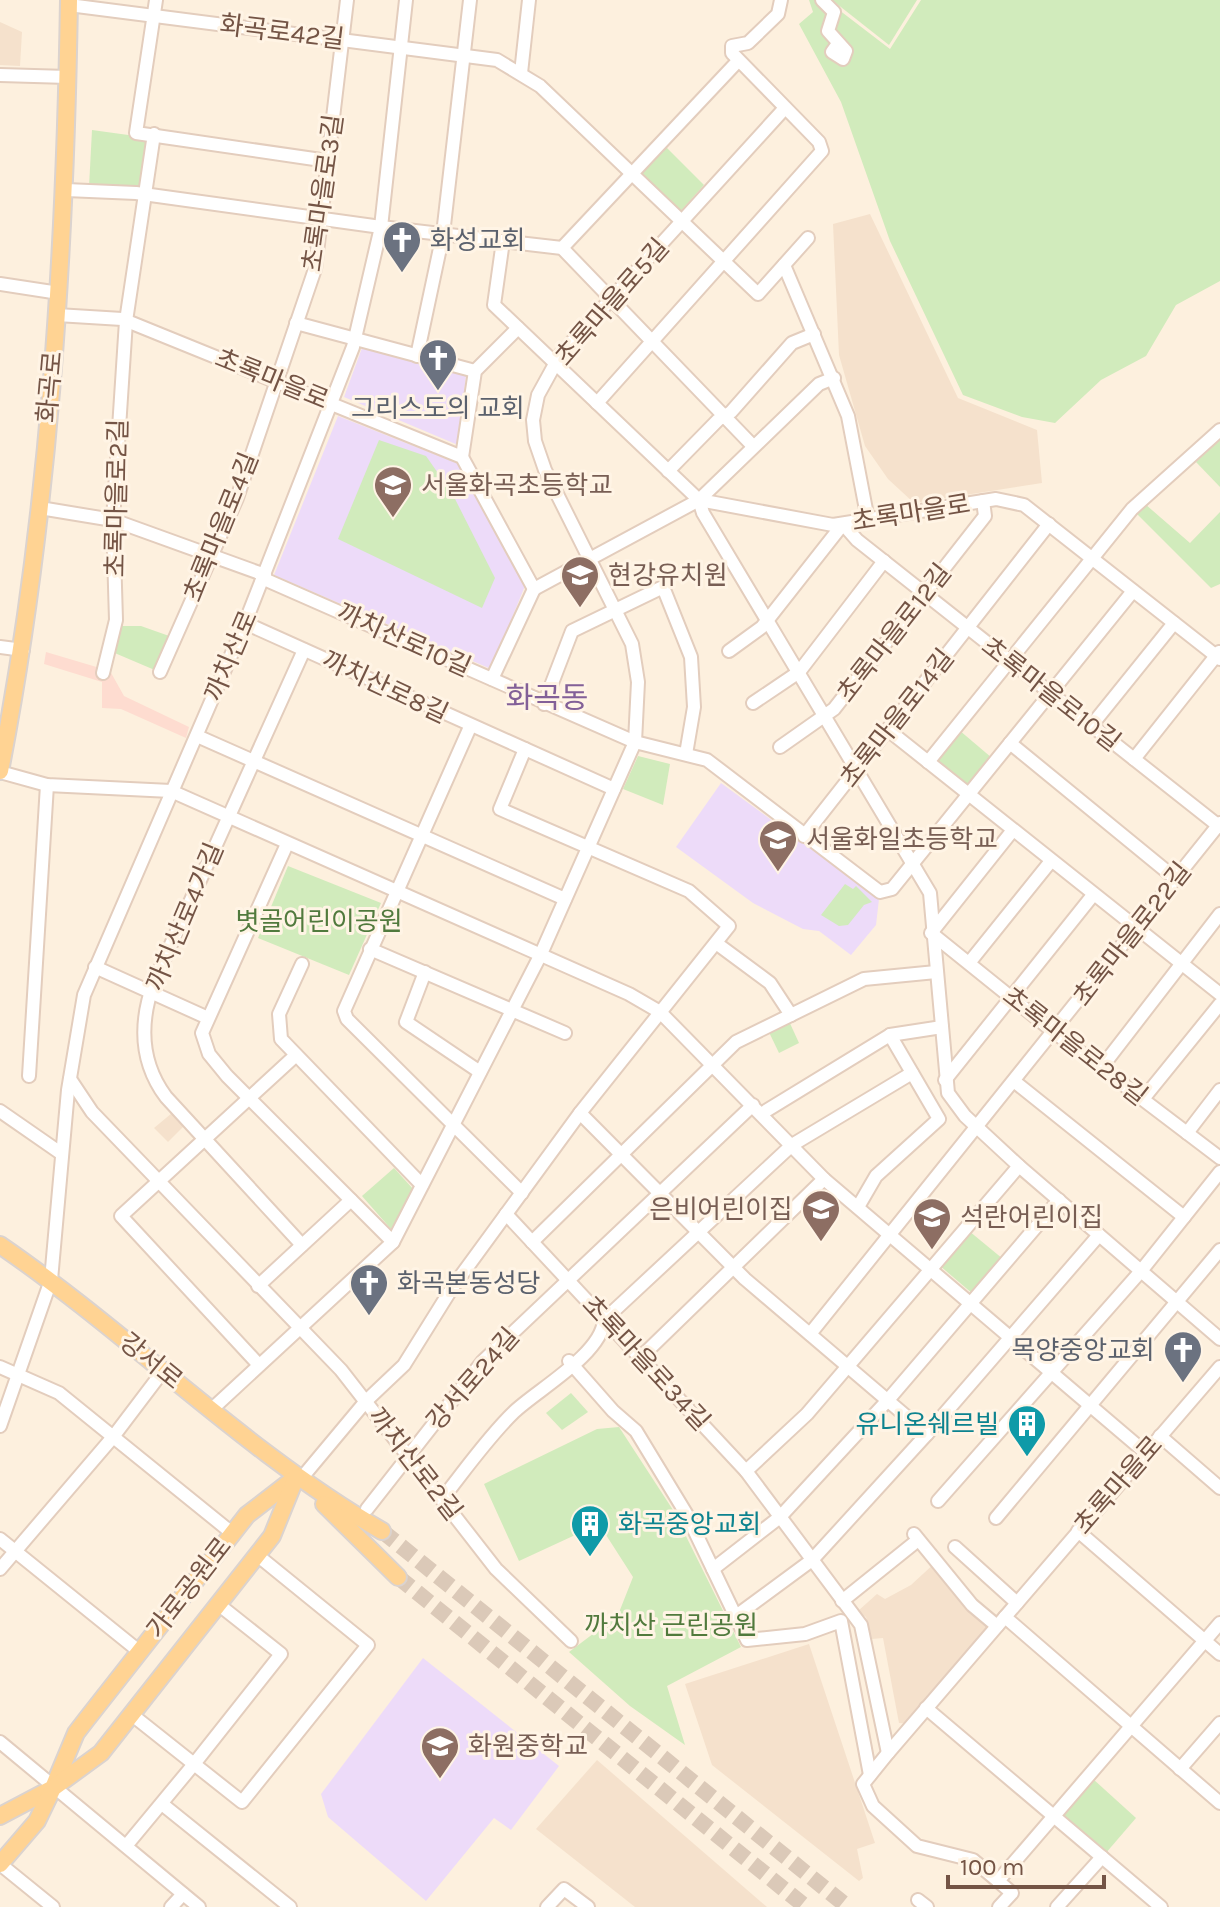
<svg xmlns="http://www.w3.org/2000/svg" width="1220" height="1907" font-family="Karla,'Noto Sans KR',sans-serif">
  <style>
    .residential { fill: #f5e1cc }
    .commercial { fill: #fedcd0 }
    .education { fill: #eddbf9 }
    .green { fill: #d1ebbc }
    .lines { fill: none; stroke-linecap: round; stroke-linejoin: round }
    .major-tunnel { stroke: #dbc9b8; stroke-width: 16; stroke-dasharray: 16 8; stroke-linecap: butt }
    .minor-casing { stroke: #e3cdbd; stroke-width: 16 }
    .major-casing { stroke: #dbd3cf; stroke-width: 20 }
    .minor { stroke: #fff; stroke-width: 12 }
    .major { stroke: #ffd393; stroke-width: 16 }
    .labels { text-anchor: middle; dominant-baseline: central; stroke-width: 6; stroke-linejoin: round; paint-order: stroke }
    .street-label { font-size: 26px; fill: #745445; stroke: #fff4e5 }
    .worship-label { font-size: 26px; fill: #5b616d; stroke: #fff4e5; text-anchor: start }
    .education-label { font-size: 26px; fill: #785e54; stroke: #fff4e5; text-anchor: start }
    .park-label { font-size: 26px; fill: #517a3d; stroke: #fff4e5 }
    .culture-label { font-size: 26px; fill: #0d838f; stroke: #fff4e5; text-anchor: end }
    .quarter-label { font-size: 30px; fill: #836098; stroke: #fff4e5 }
  </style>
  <rect width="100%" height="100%" fill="#fdf0de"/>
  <g class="residential">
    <polygon points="0,22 22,32 20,66 0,65"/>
    <polygon points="870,214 958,398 1037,430 1042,483 914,503 888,479 865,446 839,355 833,224"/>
    <polygon points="172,1113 184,1126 168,1142 154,1128"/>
    <polygon points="936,1562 997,1626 913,1724 899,1723 883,1638 872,1639 866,1617 858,1611 877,1594 885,1599 911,1585"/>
    <polygon points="809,1644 875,1843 857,1849 863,1878 859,1881 712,1765 685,1684"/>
    <polygon points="597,1760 767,1907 635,1907 536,1829"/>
  </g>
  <polygon class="commercial" points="46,652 110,671 124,696 189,727 186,738 121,709 102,708 102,682 44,664"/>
  <g class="education">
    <polygon points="362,348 466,375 458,445 344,397"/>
    <polygon points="338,416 459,464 525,586 491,669 274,575"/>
    <polygon points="721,783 879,899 876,925 851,955 819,931 803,929 753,903 676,847"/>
    <polygon points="423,1658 559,1766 511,1830 494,1818 426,1901 328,1817 321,1794"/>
  </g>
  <g class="green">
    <polygon points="809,0 826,0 890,49 921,0 1220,0 1220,281 1176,305 1146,356 1101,380 1055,423 1022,417 963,395 890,241 841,102 799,24 813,12"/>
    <polygon points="832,0 917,0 889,45"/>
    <polygon points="92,130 150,138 141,189 89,187"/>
    <polygon points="665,146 704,185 679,213 640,175"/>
    <polygon points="379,440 426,456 452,493 495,578 482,608 338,539"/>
    <polygon points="1220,440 1220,487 1196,462"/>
    <polygon points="1145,504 1190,543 1220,512 1220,584 1211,588 1136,513"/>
    <polygon points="117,626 141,626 172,637 157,671 110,651"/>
    <polygon points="959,730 992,758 968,786 935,759"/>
    <polygon points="638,756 670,764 663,805 623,789"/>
    <polygon points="288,866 381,903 349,975 258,938"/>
    <polygon points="845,884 853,889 856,886 872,902 864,905 848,925 839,926 821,915"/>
    <polygon points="788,1019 799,1043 779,1053 767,1028"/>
    <polygon points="394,1168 414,1190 391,1229 362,1196"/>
    <polygon points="969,1231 1003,1259 973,1294 939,1265"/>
    <polygon points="571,1393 588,1412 562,1430 546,1413"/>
    <polygon points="619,1427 673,1510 741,1647 667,1686 685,1745 630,1706 569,1652 618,1615 633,1577 599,1524 519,1561 484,1484 597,1429"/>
    <polygon points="1093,1779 1136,1818 1105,1854 1061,1816"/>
  </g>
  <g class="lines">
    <g class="major-tunnel">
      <polyline points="382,1531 848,1907"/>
      <polyline points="398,1577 806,1907"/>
    </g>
    <g class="minor-casing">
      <g id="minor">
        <polyline points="156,0 136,133 328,161"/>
        <polyline points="822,0 834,12 828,31 846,51 843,59 832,52 837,45"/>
        <polyline points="69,5 497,60 540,86 758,294 808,238"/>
        <polyline points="521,73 529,0"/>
        <polyline points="0,75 68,77"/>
        <polyline points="66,190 136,193 381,227 562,248 752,445"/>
        <polyline points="503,241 494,305 699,500"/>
        <polyline points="562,248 738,61"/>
        <polyline points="784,265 848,416 868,520"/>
        <polyline points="0,284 59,293"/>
        <polyline points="57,315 122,319 462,457 534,589 699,500 833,525 996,499 1024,505 1220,659"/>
        <polyline points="296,323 475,371"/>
        <polyline points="417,356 443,234 470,0"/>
        <polyline points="597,403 822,151 819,142 732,53 732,46 748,43 778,14 781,0"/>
        <polyline points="462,457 475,371 518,328"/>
        <polyline points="668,471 718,420 731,412 792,343 814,334"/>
        <polyline points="699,500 703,513 930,893 948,1093 965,1116 1019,1166 1220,1339"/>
        <polyline points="699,500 819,384 834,378"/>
        <polyline points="40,508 113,520 265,575"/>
        <polyline points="264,579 635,742 707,760 880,892 892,889 1133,591"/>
        <polyline points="245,623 614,789"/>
        <polyline points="0,647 23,650"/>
        <polyline points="729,651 762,627 843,524 857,540 1220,827"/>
        <polyline points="160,672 237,498 315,269 347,0"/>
        <polyline points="103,673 116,620 113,520 126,321 154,134"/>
        <polyline points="492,679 534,589"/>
        <polyline points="753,703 799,672 884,561"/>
        <polyline points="544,704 572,631 663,587 691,657 694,707 686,754"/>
        <polyline points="1091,726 1174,623"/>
        <polyline points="470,727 344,1011 347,1019 522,1193"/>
        <polyline points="888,730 1220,994"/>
        <polyline points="197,736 565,899"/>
        <polyline points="1010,743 1176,879"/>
        <polyline points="780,747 834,709 985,516 983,501"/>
        <polyline points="1134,759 1219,652"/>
        <polyline points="928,762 1132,509 1220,430"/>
        <polyline points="0,772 47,785 171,791 629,994 660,1012 824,1179 1146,1453"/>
        <polyline points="1013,830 931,933 1054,1032 1220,1158"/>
        <polyline points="804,836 1049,524"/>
        <polyline points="287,844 202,1033 209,1054 227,1076 393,1242"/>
        <polyline points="716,943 770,983 791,1015"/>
        <polyline points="370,949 565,1033"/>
        <polyline points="969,963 1051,861"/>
        <polyline points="302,964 279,1014 281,1039 422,1185"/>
        <polyline points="95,967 208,1018"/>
        <polyline points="425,972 406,1022 480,1072"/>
        <polyline points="1101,1068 1220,914"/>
        <polyline points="29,1076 47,785"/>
        <polyline points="70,1079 92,1112 341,1370 496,1569 571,1641"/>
        <polyline points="945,1080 1093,895"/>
        <polyline points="1015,1082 1184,1217"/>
        <polyline points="1143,1099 1220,1004"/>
        <polyline points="0,1111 62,1154"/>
        <polyline points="580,1113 745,1279 927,1434"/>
        <polyline points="761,1114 890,1035 942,1027"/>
        <polyline points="1187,1133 1220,1090"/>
        <polyline points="858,1207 876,1176 939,1119 890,1035"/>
        <polyline points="506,1214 746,1471 861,1625 888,1753"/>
        <polyline points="532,1242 736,1042 864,979 936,972"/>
        <path d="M302,1245L166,1097C140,1062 139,1023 154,982L304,650"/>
        <polyline points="258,1286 351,1200"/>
        <polyline points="810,1334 1220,823"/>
        <polyline points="640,1358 824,1179"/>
        <polyline points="569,1361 613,1411 636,1431 687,1515 747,1640 805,1634 841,1621 870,1775"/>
        <polyline points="259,1365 121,1216 295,1056"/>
        <polyline points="0,1367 59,1393 232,1533"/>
        <polyline points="1220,1367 888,1753 863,1784 873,1806 917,1846 973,1860 998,1881 1220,1623"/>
        <polyline points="211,1410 393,1242 540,956 635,742 638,682 632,644 545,470 535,441 533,420 538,395 560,355 785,108"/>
        <polyline points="0,1426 51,1280 68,1090 84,995 245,623 353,347 381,227 406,0"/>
        <polyline points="1160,1436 1220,1488"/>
        <polyline points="746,1471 807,1414 1019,1166"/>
        <polyline points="300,1480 366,1401 404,1365 452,1288 580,1113 729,926 689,891 500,809 525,749"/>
        <path d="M442,1499C465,1470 488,1437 514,1412C537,1390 602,1354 604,1320L792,1145L912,1073"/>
        <polyline points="938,1501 1141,1271 1220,1172"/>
        <polyline points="367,1509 483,1361 753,1105"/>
        <polyline points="996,1518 1220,1250"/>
        <polyline points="1078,1531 1220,1654"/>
        <polyline points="914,1534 972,1605 997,1626"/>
        <polyline points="0,1539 140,1652"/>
        <polyline points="955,1547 1017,1603"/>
        <polyline points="0,1569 113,1437 163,1371"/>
        <polyline points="713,1569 780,1517 888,1400 1059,1200"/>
        <polyline points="842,1601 918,1540"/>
        <polyline points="736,1616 812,1560 927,1434 1099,1235"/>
        <polyline points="1005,1617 1220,1803"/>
        <polyline points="926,1708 1161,1907"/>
        <polyline points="131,1714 194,1764 281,1654 218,1604"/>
        <polyline points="0,1742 199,1907"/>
        <polyline points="1180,1769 1220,1723"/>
        <polyline points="162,1804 290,1907"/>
        <polyline points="126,1846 194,1764 242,1802 368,1645 257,1555"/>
        <polyline points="0,1864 53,1907"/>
        <polyline points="998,1881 1012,1893 999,1907"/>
        <polyline points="918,1900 927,1907"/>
        <polyline points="171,1907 183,1894"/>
        <polyline points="547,1907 564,1889 588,1907"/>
        <polyline points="1057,1907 1102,1857"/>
      </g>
    </g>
    <g class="major-casing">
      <g id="major">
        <path d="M0,771C49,517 65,259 69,0"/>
        <path d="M0,1245C131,1335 244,1451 382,1531"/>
        <polyline points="324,1504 398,1577"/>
        <polyline points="0,1816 53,1788 76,1733 86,1720 247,1515 295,1478"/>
        <polyline points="0,1864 37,1821 53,1788 101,1753 272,1536 296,1477"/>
      </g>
    </g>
    <use href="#minor" class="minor"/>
    <use href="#major" class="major"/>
  </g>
  <defs>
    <g id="church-pin" transform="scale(2)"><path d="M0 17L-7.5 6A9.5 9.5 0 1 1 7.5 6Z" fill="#6b7280" stroke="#fff4e5"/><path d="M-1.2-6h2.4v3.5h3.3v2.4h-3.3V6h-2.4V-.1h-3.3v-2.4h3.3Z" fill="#fff"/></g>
    <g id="school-pin" transform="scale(2)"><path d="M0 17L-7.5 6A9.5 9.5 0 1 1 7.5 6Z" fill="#8d6e63" stroke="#fff4e5"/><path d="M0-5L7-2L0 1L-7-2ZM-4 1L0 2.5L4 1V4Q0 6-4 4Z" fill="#fff"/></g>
    <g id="building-pin" transform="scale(2)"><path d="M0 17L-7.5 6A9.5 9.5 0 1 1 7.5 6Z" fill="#0f9aa8" stroke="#fff4e5"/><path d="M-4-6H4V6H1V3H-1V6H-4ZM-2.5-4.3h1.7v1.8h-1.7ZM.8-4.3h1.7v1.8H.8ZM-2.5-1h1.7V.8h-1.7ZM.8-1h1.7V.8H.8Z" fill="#fff"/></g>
  </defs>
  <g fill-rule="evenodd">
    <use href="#church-pin" x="402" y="240"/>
    <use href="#church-pin" x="438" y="358"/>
    <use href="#school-pin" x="393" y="485"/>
    <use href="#school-pin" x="580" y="575"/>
    <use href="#school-pin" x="778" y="839"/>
    <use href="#school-pin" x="821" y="1209"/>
    <use href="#school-pin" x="932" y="1217"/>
    <use href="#church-pin" x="369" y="1283"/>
    <use href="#church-pin" x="1183" y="1350"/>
    <use href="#building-pin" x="1027" y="1424"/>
    <use href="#building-pin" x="590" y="1524"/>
    <use href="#school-pin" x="440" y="1746"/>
  </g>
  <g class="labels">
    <g class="street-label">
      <text transform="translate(282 32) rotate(7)">화곡로42길</text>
      <text transform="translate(323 193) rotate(-82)">초록마을로3길</text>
      <text transform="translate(612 302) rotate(-49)">초록마을로5길</text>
      <text transform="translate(272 379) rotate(22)">초록마을로</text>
      <text transform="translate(50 387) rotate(-85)">화곡로</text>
      <text transform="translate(117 498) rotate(-89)">초록마을로2길</text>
      <text transform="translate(911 513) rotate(-9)">초록마을로</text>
      <text transform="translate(221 527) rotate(-68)">초록마을로4길</text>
      <text transform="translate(894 633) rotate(-52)">초록마을로12길</text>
      <text transform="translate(404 640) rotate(24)">까치산로10길</text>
      <text transform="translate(231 656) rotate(-67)">까치산로</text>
      <text transform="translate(385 687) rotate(25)">까치산로8길</text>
      <text transform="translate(1051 694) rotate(38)">초록마을로10길</text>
      <text transform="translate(897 718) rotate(-52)">초록마을로14길</text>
      <text transform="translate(185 917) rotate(-67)">까치산로4가길</text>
      <text transform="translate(1132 934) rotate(-52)">초록마을로22길</text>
      <text transform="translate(1075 1046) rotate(38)">초록마을로28길</text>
      <text transform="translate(151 1361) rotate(39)">강서로</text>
      <text transform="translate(646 1363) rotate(47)">초록마을로34길</text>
      <text transform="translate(473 1379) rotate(-49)">강서로24길</text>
      <text transform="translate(415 1464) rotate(52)">까치산로2길</text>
      <text transform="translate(1118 1485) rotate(-49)">초록마을로</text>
      <text transform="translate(189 1588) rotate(-52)">가로공원로</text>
    </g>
    <g class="worship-label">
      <text x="430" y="240">화성교회</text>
      <text x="438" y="408" text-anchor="middle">그리스도의 교회</text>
      <text x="397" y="1283">화곡본동성당</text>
      <text x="1155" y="1350" text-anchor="end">목양중앙교회</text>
    </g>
    <g class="education-label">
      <text x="421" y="485">서울화곡초등학교</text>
      <text x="608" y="575">현강유치원</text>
      <text x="806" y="839">서울화일초등학교</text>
      <text x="793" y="1209" text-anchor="end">은비어린이집</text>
      <text x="960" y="1217">석란어린이집</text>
      <text x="468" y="1746">화원중학교</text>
    </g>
    <g class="park-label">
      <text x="319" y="921">볏골어린이공원</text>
      <text x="671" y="1625">까치산 근린공원</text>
    </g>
    <g class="culture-label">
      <text x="999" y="1424">유니온쉐르빌</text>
      <text x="618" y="1524" text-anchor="start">화곡중앙교회</text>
    </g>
    <g class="quarter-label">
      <text x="547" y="698">화곡동</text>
    </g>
  </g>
  <path d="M948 1875v12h156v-12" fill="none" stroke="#745445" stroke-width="4"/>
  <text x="960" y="1875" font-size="24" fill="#745445" stroke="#fff4e5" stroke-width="6" paint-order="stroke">100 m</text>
</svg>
